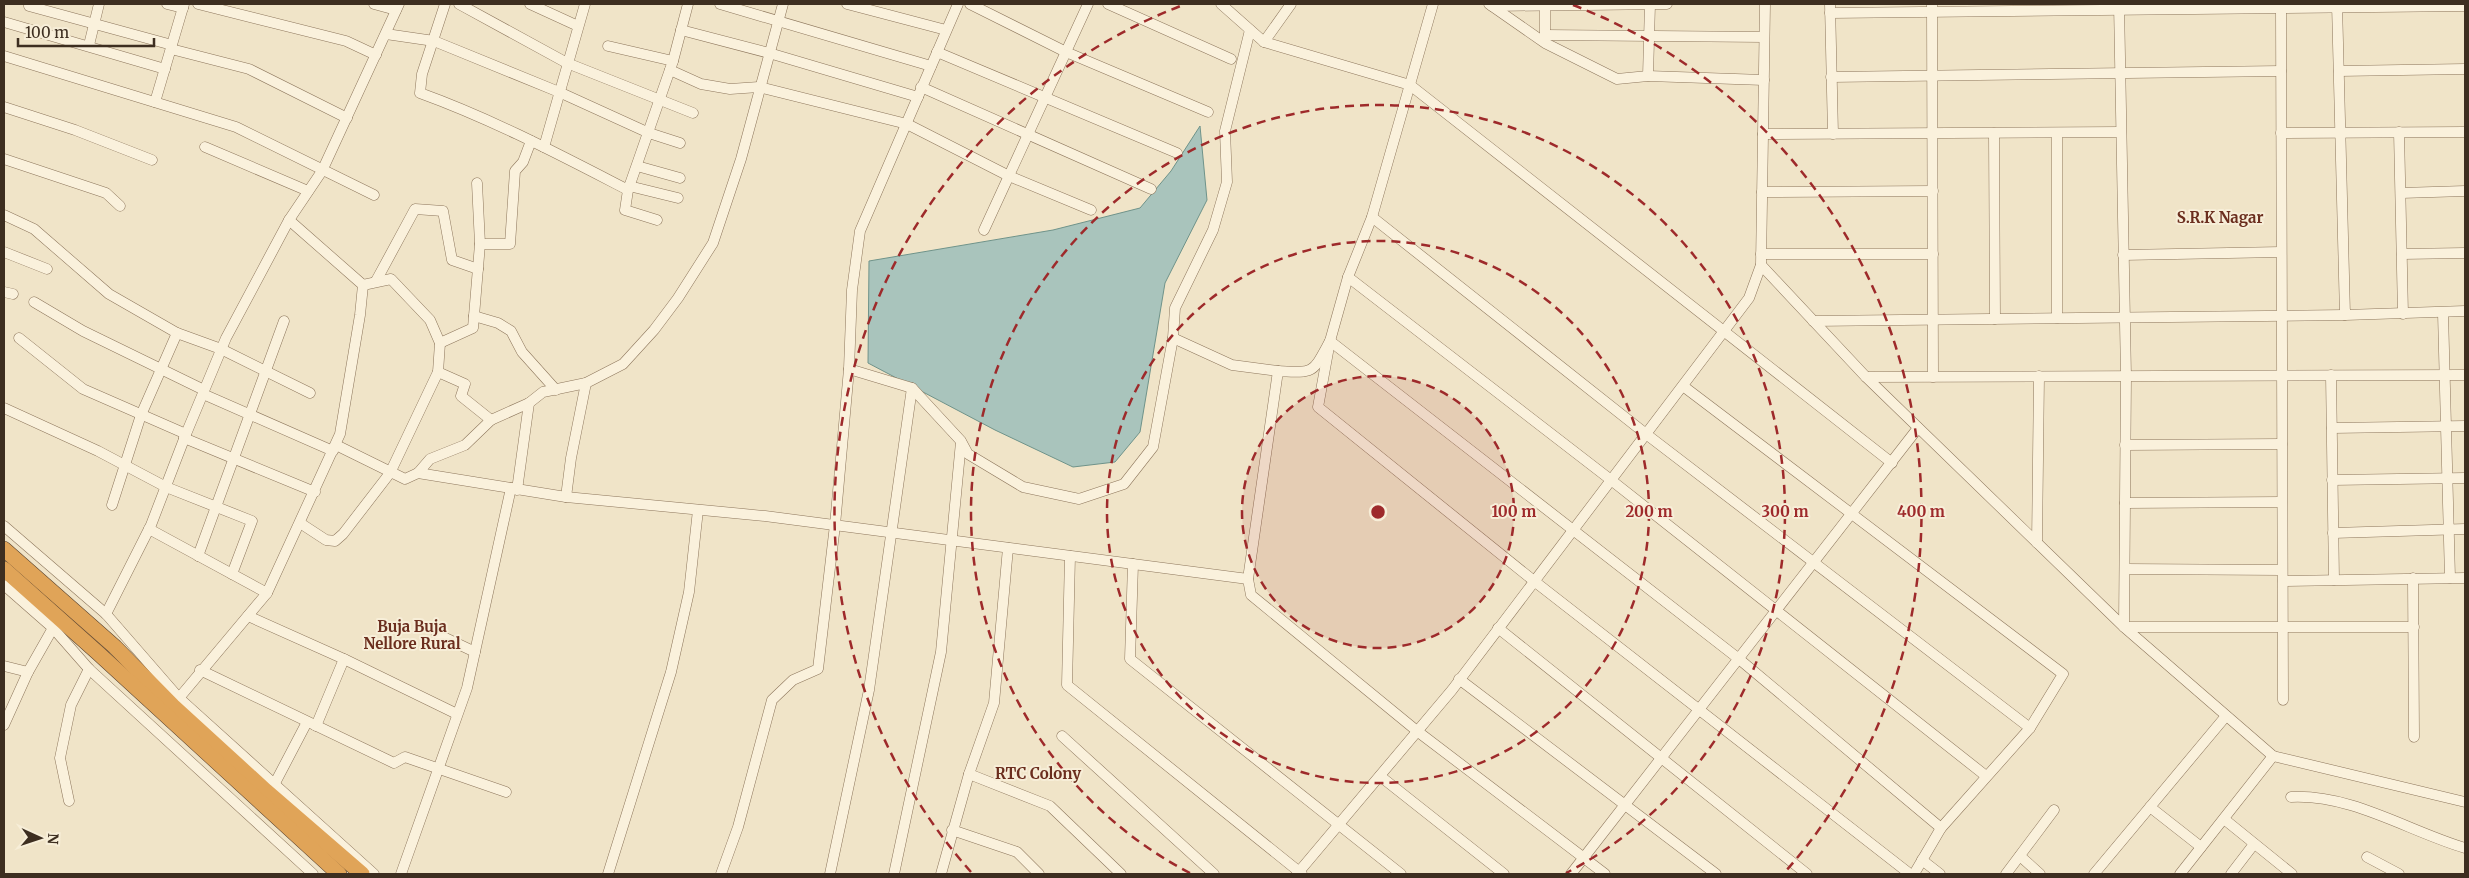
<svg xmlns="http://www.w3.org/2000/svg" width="2469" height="878" font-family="Merriweather,serif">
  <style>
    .water { fill: #a9c4bc; stroke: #6f938a }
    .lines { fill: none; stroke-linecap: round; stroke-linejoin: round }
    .minor-casing { stroke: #8d765c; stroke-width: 11 }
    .highway-casing { stroke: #5b4430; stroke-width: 16 }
    .minor { stroke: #faf1dc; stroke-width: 10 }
    .highway { stroke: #e0a458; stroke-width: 15 }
    .ring { fill: none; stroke: #9e2a2b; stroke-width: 2.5; stroke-dasharray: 9 6 }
    .labels { text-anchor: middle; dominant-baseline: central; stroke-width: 4; stroke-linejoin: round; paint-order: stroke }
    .quarter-label { font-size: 15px; font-weight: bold; fill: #6b2e1e; stroke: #f7eed8 }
    .centre { fill: #9e2a2b; stroke: #f7eed8; stroke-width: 2.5 }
    .ring-label { font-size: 15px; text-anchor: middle; font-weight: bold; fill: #9e2a2b; stroke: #f7eed8; stroke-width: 4; stroke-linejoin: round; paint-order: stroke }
  </style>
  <rect width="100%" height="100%" fill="#f0e4c8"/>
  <polygon class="water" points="1200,126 1207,200 1165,283 1140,432 1115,462 1073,467 995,430 868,363 869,261 1053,230 1140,208 1171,171"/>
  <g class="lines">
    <g class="minor-casing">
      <g id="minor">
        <polyline points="167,4 183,8"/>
        <polyline points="198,4 346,41 376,55"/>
        <polyline points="374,4 396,10"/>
        <path d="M445,4L422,74L420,93C492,119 560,155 628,190"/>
        <polyline points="459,4 567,63 693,113"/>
        <polyline points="530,4 578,26"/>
        <polyline points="720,4 931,66"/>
        <polyline points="847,4 946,30"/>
        <polyline points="970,4 1066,52 1208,112"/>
        <polyline points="1108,4 1231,59"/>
        <polyline points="1221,4 1264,42 1291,4"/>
        <polyline points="1433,4 1372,217 1348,277 1330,341 1318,407 1534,581 1910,874"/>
        <polyline points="1489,4 1545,43 1617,79 1648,76 1764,80"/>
        <polyline points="1830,4 1833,134"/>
        <polyline points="1932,4 1933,377"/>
        <polyline points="2119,4 2126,376 2124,627 2414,627"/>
        <polyline points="2337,4 2345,315 2465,311"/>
        <polyline points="29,6 172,45"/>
        <polyline points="1492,6 1667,4"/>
        <polyline points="2281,8 2283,700"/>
        <polyline points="1830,13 2465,6"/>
        <polyline points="4,22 165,69"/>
        <polyline points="681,30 769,53 918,97"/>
        <polyline points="386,34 434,41 559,92 649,133 680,143"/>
        <polyline points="1545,35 1764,37"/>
        <polyline points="1545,39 1545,4"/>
        <polyline points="1264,42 1410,85 1892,463"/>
        <polyline points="89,45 99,4"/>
        <polyline points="608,46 673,61"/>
        <polyline points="171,49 249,69 347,118"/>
        <polyline points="937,52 1177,153"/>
        <polyline points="4,56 236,127 374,195"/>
        <polyline points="670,70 701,84 730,89 759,87 907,124 1009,176 1091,210"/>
        <polyline points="2339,71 2465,69"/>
        <polyline points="1648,76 1650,4"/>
        <polyline points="1831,77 2281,71"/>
        <polyline points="921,87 1151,189"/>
        <polyline points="155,102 184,4"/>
        <polyline points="4,107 75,130 152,160"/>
        <polyline points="2399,132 2403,314"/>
        <polyline points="1994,133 1995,319"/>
        <polyline points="2057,133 2057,318"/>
        <polyline points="2281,133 2465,132"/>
        <polyline points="1763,134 2121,132"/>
        <polyline points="205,147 308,191"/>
        <polyline points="544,147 585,4"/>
        <polyline points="4,159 106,193 120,206"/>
        <polyline points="637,166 680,178"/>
        <polyline points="629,186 678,198"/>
        <polyline points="1762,192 1933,191"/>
        <polyline points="2401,193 2465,191"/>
        <polyline points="4,215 34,229 109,294 177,333 221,349 310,393"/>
        <polyline points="1372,217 1646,434 2030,728"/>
        <polyline points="657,220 625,210 628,190 673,61 688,4"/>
        <polyline points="984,230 1088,4"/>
        <polyline points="480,244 510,244 515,171 523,162 531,141"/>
        <polyline points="4,252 47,269"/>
        <polyline points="1761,254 1933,254"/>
        <polyline points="2402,254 2465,253"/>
        <polyline points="2123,255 2281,252"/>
        <polyline points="1761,265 1866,377 2124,627 2273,756 2180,874"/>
        <polyline points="1348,277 1611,480 1986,776"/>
        <polyline points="376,281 415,209 443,211 452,260 478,269"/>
        <polyline points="363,285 391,279 430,320 440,343 438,372 465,384 461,396 491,420 465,445 430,459 418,473 566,497 765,516 1248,579"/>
        <polyline points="4,292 13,294"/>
        <polyline points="34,302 83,331 204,390"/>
        <polyline points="2443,313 2450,578"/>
        <polyline points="474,316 498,323 511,331 522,352 556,390"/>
        <polyline points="1813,321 2345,315"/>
        <polyline points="19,338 83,389 186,434"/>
        <polyline points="1173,338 1175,308 1213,230 1227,182 1225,131 1250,30"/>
        <polyline points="440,343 473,328 480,244 477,183"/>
        <polyline points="849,369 912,388 961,441 968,454 1023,487 1079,499 1124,484 1153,447 1173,338 1232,365 1278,371"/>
        <polyline points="2331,375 2334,580"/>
        <polyline points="1866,377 2465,375"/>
        <polyline points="1683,386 2063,674 2030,728 1941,828 1914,874"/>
        <polyline points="203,394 333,451"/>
        <polyline points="4,408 98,451 166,487 252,521 232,574"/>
        <polyline points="491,420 529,403 543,392 586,383 623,364 654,330 678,298 713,243 741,159 783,4"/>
        <polyline points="2332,428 2465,426"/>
        <polyline points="184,438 315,492"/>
        <polyline points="336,445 405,479 418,473"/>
        <polyline points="2125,445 2282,444"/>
        <polyline points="2332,480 2465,478"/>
        <polyline points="517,490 529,403"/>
        <polyline points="566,497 571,458 586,383"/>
        <polyline points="2125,503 2282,502"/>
        <polyline points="112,505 141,415 177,333"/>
        <polyline points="300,523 326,540 335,541 343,534 390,473 438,372"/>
        <polyline points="4,526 106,614 179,698 374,874"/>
        <polyline points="149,529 267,593 340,434 360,315 363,285 289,220"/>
        <polyline points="2333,533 2465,529"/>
        <polyline points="2037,543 2039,376"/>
        <polyline points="198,556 284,321"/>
        <polyline points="1070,556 1067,685 1302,874"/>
        <polyline points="1133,564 1130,659 1401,874"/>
        <polyline points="2125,569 2282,570"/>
        <polyline points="2413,578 2414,737"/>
        <polyline points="2283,581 2465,578"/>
        <polyline points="4,585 53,628 89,669 313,874"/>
        <polyline points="106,614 151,525 186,434 226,338 289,220 322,171 399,4"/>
        <polyline points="248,616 344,659 457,714"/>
        <polyline points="1498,628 1807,874"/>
        <polyline points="437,634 475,652"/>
        <polyline points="4,666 28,672 53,628"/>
        <polyline points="200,670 394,763 405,757 506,792"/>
        <polyline points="1459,679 1716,874"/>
        <polyline points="179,698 267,593"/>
        <polyline points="4,725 28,672"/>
        <polyline points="316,726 344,659"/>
        <polyline points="1062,736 1214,874"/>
        <polyline points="2273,756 2465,802"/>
        <polyline points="969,774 1050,806 1121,874"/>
        <polyline points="1380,776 1504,874"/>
        <polyline points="274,785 307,722"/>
        <path d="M2291,797C2352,794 2408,831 2465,848"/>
        <polyline points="69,801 60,758 71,705 89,669"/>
        <polyline points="2150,807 2201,847"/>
        <polyline points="2224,819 2292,874"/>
        <polyline points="952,830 1017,852 1039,874"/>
        <polyline points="2020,856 2040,874"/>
        <polyline points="2367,857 2399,874"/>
        <polyline points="1922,860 1940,874"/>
        <polyline points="401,874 467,688 511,488"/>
        <polyline points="608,874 671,672 689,592 698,510"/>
        <polyline points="721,874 738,827 772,700 793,680 818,669 835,525 849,369 852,290 860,231 958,4"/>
        <polyline points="830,874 869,690 912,388"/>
        <polyline points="894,874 941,652 961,442"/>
        <polyline points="941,874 969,774 994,703 1008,548"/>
        <polyline points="1297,874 1452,690 1749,298 1761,265 1765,4"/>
        <polyline points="1571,874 1918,428"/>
        <path d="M1605,874L1417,731L1251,595L1248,579L1278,371C1315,373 1312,374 1330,341L1739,659L1941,828"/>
        <polyline points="2006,874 2054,810"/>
        <polyline points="2094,874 2226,716"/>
        <polyline points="2231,874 2254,844"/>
      </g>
    </g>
    <g class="highway-casing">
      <g id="highway">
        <polyline points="4,549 115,647 173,706 266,791 362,874"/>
        <polyline points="4,569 98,653 339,874"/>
      </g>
    </g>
    <use href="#minor" class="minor"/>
    <use href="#highway" class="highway"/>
  </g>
  <circle cx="1378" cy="512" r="136" fill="#9e2a2b" fill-opacity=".12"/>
  <g class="ring">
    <circle cx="1378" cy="512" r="136"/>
    <circle cx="1378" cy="512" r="271"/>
    <path d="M1190 873A407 407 0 1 1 1566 873"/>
    <path d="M971 872A543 543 0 0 1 1183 5M1573 5A543 543 0 0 1 1785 872"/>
  </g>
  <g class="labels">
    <g class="quarter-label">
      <text x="2220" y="217">S.R.K Nagar</text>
      <text x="412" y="626">Buja Buja<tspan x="412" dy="17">Nellore Rural</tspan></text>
      <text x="1038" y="773">RTC Colony</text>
    </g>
  </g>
  <circle cx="1378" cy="512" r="8" class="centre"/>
  <g class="ring-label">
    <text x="1514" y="517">100 m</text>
    <text x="1649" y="517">200 m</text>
    <text x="1785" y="517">300 m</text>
    <text x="1921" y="517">400 m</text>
  </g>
  <rect width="2469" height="878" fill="none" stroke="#3d2e20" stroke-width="10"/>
  <g transform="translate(40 838) rotate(93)" stroke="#f7eed8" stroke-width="4" paint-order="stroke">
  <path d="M0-4L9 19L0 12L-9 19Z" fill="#3d2e20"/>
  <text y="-8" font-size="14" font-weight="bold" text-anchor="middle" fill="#3d2e20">N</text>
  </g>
  <path d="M18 38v8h136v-8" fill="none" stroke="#3d2e20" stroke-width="2.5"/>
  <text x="25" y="38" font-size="15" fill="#3d2e20" stroke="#f7eed8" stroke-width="4" paint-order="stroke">100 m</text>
</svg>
